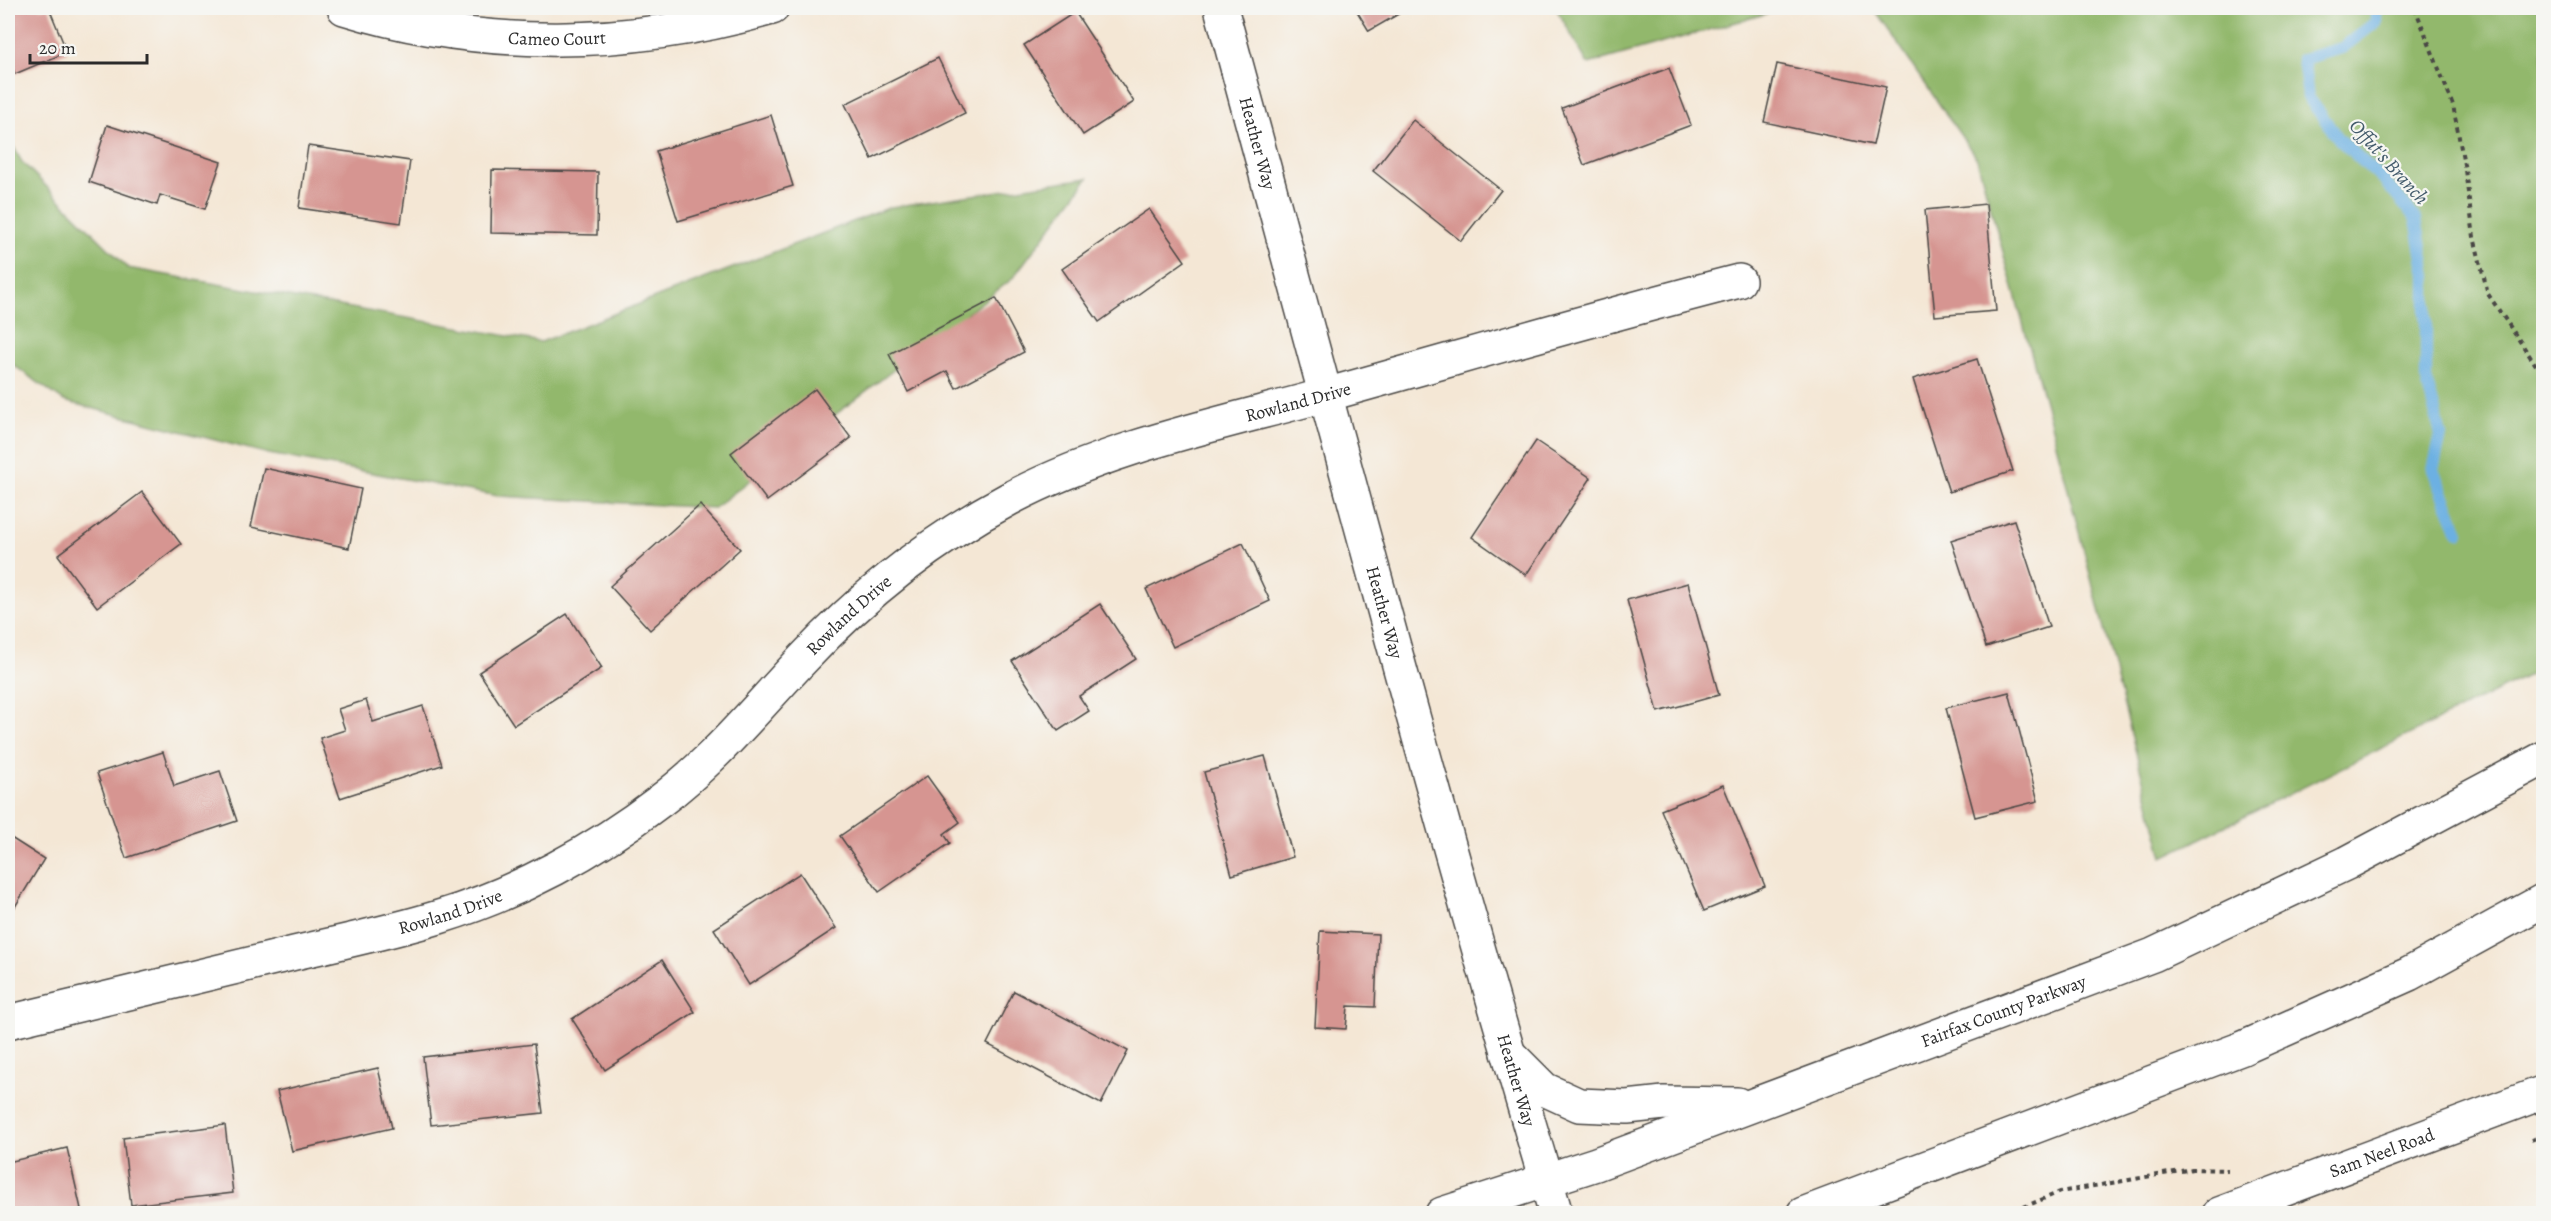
<svg xmlns="http://www.w3.org/2000/svg" width="2551" height="1221" font-family="Alegreya,serif">
  <style>
    .forest { fill: #92b86c; stroke: #5e724c; stroke-width: 1.5 }
    .lines { fill: none; stroke-linecap: round; stroke-linejoin: round }
    .stream { stroke: #6cb0e2; stroke-width: 12 }
    .building { fill: #d69591 }
    .minor-casing { stroke: #494744; stroke-width: 36 }
    .trunk-casing { stroke: #494744; stroke-width: 36 }
    .path { stroke: #494744; stroke-width: 4; stroke-dasharray: 4.5 4.5; stroke-linecap: butt }
    .minor { stroke: #fff; stroke-width: 33 }
    .trunk { stroke: #fff; stroke-width: 33 }
    .labels { text-anchor: middle; dominant-baseline: central; stroke-width: 4.5; stroke-linejoin: round; paint-order: stroke }
    .street-label { font-size: 18px; fill: #2b2b2b; stroke: #f6f6f2 }
    .water-label { font-size: 20px; font-style: italic; fill: #425a6b; stroke: #f6f6f2 }
  </style>
  <rect width="100%" height="100%" fill="#f6f6f2"/>
  <filter id="ink" filterUnits="userSpaceOnUse"><feTurbulence type="fractalNoise" baseFrequency=".0167" numOctaves="2"/><feDisplacementMap in="SourceGraphic" scale="12" xChannelSelector="R" yChannelSelector="G"/><feConvolveMatrix kernelMatrix="1 2 1 2 8 2 1 2 1" color-interpolation-filters="sRGB"/></filter>
  <filter id="wash" filterUnits="userSpaceOnUse"><feTurbulence type="fractalNoise" baseFrequency=".008" numOctaves="4" result="noise"/><feDisplacementMap in="SourceGraphic" scale="24" xChannelSelector="R" yChannelSelector="G"/><feGaussianBlur stdDeviation="1.35" result="paint"/><feColorMatrix in="noise" values="0 0 0 0 0 0 0 0 0 0 0 0 0 0 0 0 0 1.4 0 .05"/><feComposite in="paint" operator="in"/></filter>
  <g filter="url(#wash)">
    <rect width="100%" height="100%" fill="#f4e7d5"/>
    <g class="forest">
      <polygon points="1556,8 1786,8 1588,64"/>
      <polygon points="1873,8 2543,8 2543,668 2163,857 2050,420 1977,159"/>
      <polygon points="8,137 22,162 128,268 541,342 891,207 1088,178 1012,279 714,508 498,496 269,454 64,401 8,361"/>
    </g>
    <g class="lines">
      <polyline class="stream" points="2376,8 2376,22 2342,48 2303,59 2308,97 2339,139 2385,182 2416,219 2426,275 2426,378 2441,435 2433,470 2459,532"/>
    </g>
    <g id="blocks">
      <g class="building">
        <polygon points="8,8 49,8 67,52 15,74 8,56"/>
        <polygon points="1355,8 1409,8 1369,31"/>
        <polygon points="1075,12 1134,102 1083,135 1024,45"/>
        <polygon points="938,58 965,113 872,159 845,104"/>
        <polygon points="1777,64 1886,87 1873,145 1764,122"/>
        <polygon points="1669,68 1691,125 1584,165 1562,108"/>
        <polygon points="771,115 793,186 678,221 656,151"/>
        <polygon points="1413,120 1501,190 1461,241 1373,171"/>
        <polygon points="107,125 221,162 205,209 160,195 157,205 89,182"/>
        <polygon points="308,146 410,161 401,223 299,208"/>
        <polygon points="492,170 598,172 597,235 491,233"/>
        <polygon points="1986,204 1996,311 1935,316 1925,210"/>
        <polygon points="1149,209 1185,261 1099,322 1062,269"/>
        <polygon points="996,298 1024,352 956,388 947,371 908,392 889,354"/>
        <polygon points="1977,359 2013,471 1949,492 1913,379"/>
        <polygon points="815,389 851,438 767,501 731,453"/>
        <polygon points="1536,441 1591,478 1526,575 1472,537"/>
        <polygon points="264,468 361,489 349,548 251,527"/>
        <polygon points="142,492 181,544 97,607 58,555"/>
        <polygon points="700,505 740,549 650,630 610,586"/>
        <polygon points="2014,520 2049,627 1986,647 1951,540"/>
        <polygon points="1243,543 1270,601 1173,647 1146,589"/>
        <polygon points="1688,583 1719,695 1658,712 1627,600"/>
        <polygon points="1100,604 1136,659 1079,696 1089,711 1058,731 1012,661"/>
        <polygon points="567,614 602,668 514,725 479,672"/>
        <polygon points="2009,692 2038,801 1975,817 1946,708"/>
        <polygon points="366,700 373,722 423,706 442,765 340,798 320,738 345,730 338,709"/>
        <polygon points="163,752 174,786 220,771 237,821 126,858 97,773"/>
        <polygon points="1265,756 1293,857 1232,875 1204,772"/>
        <polygon points="927,776 960,822 944,834 950,843 879,892 840,836"/>
        <polygon points="1723,785 1765,886 1704,911 1661,810"/>
        <polygon points="8,836 44,859 10,915 8,914"/>
        <polygon points="800,873 836,928 749,985 714,929"/>
        <polygon points="1320,931 1378,934 1375,1007 1348,1006 1346,1029 1315,1027"/>
        <polygon points="662,960 695,1012 605,1070 572,1019"/>
        <polygon points="1014,991 1128,1051 1101,1104 987,1044"/>
        <polygon points="534,1044 543,1113 431,1125 423,1057"/>
        <polygon points="378,1068 392,1128 292,1151 277,1091"/>
        <polygon points="225,1125 233,1193 131,1205 123,1138"/>
        <polygon points="67,1148 81,1209 61,1214 8,1214 8,1162"/>
      </g>
    </g>
  </g>
  <g filter="url(#ink)">
    <use href="#blocks" fill-opacity="0" stroke="#494744" stroke-width="1.5"/>
    <g class="lines">
      <g class="minor-casing">
        <g id="minor">
          <path id="s1" d="M344,8C484,51 631,48 772,8"/>
          <path id="s2" d="M1221,8C1330,410 1436,814 1556,1214"/>
          <path id="s3" d="M8,1022C95,1001 183,980 270,959C326,945 384,934 439,917C518,893 595,851 660,801C715,760 757,707 804,658C863,595 932,540 1009,499C1109,446 1221,424 1329,394C1466,356 1601,316 1739,281"/>
          <path id="s4" d="M2219,1214L2544,1092"/>
        </g>
      </g>
      <g class="trunk-casing">
        <g id="trunk">
          <polyline points="1508,1053 1544,1089 1579,1105 1627,1107 1664,1103 1737,1104"/>
          <path id="s5" d="M1442,1214L1596,1164L2153,955L2347,863L2544,758"/>
          <polyline points="1803,1214 2243,1048 2409,974 2544,900"/>
        </g>
      </g>
      <g class="path">
        <polyline points="2415,8 2453,105 2465,170 2474,237 2488,294 2544,377"/>
        <polyline points="2531,1140 2544,1135"/>
        <polyline points="2007,1214 2060,1192 2192,1169 2228,1170"/>
      </g>
      <use href="#minor" class="minor"/>
      <use href="#trunk" class="trunk"/>
    </g>
  </g>
  <g class="labels">
    <g class="street-label">
      <text stroke="none"><textPath href="#s1" startOffset="216">Cameo Court</textPath></text>
      <text stroke="none"><textPath href="#s2" startOffset="140">Heather Way</textPath></text>
      <text stroke="none"><textPath href="#s3" startOffset="1464">Rowland Drive</textPath></text>
      <text stroke="none"><textPath href="#s2" startOffset="626">Heather Way</textPath></text>
      <text stroke="none"><textPath href="#s3" startOffset="960">Rowland Drive</textPath></text>
      <text stroke="none"><textPath href="#s3" startOffset="456">Rowland Drive</textPath></text>
      <text stroke="none"><textPath href="#s5" startOffset="597">Fairfax County Parkway</textPath></text>
      <text stroke="none"><textPath href="#s2" startOffset="1112">Heather Way</textPath></text>
      <text stroke="none"><textPath href="#s4" startOffset="174">Sam Neel Road</textPath></text>
    </g>
    <g class="water-label">
      <text transform="translate(2389 162) rotate(48)">Offut's Branch</text>
    </g>
  </g>
  <rect width="2551" height="1221" fill="none" stroke="#f6f6f2" stroke-width="30"/>
  <path d="M30 54v9h117v-9" fill="none" stroke="#2b2b2b" stroke-width="3"/>
  <text x="39" y="54" font-size="18" fill="#2b2b2b" stroke="#f6f6f2" stroke-width="4.5" paint-order="stroke">20 m</text>
</svg>
